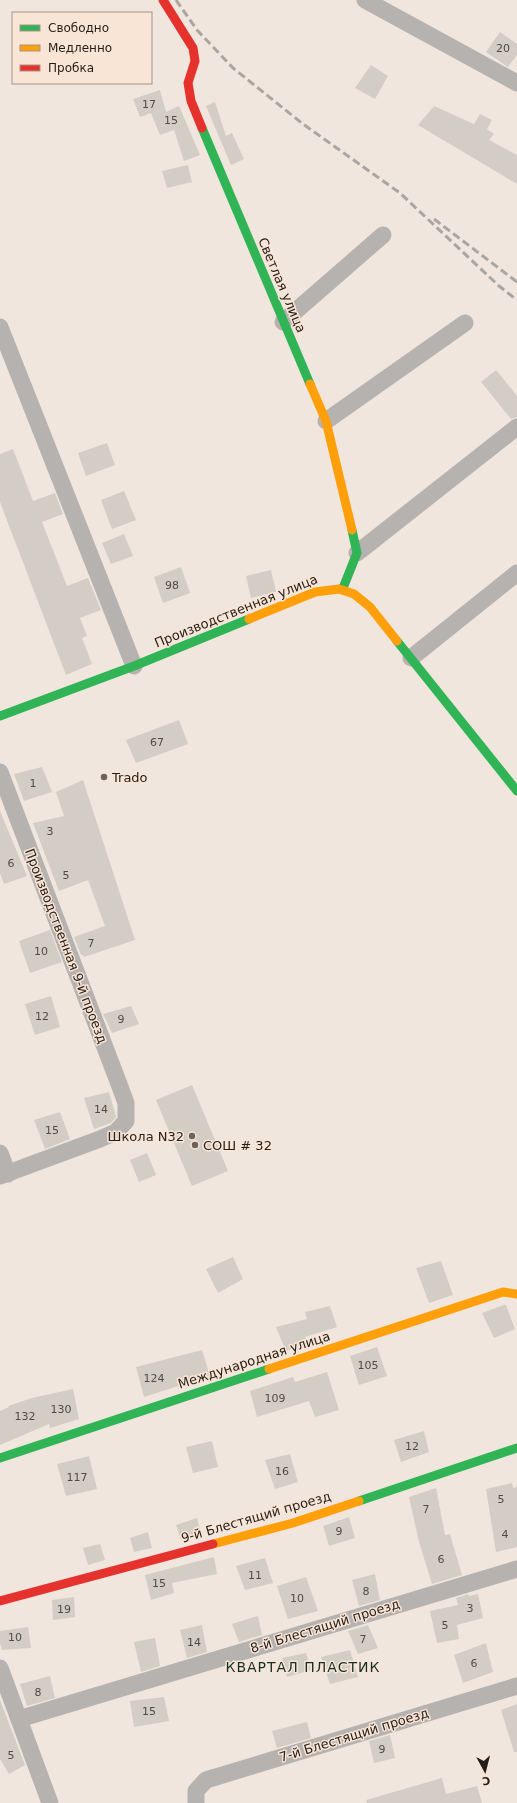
<svg xmlns="http://www.w3.org/2000/svg" width="517" height="1803" font-family="'DejaVu Sans',sans-serif">
  <style>
    .building { fill: #d4cdc5 }
    .lines { fill: none; stroke-linecap: round; stroke-linejoin: round }
    .street { stroke: #b6b2b0; stroke-width: 17 }
    .fast { stroke: #30b455; stroke-width: 9 }
    .slow { stroke: #ff9f0a; stroke-width: 9 }
    .jam { stroke: #e5322d; stroke-width: 9 }
    .rail { stroke: #aba5a2; stroke-width: 3; stroke-dasharray: 8 4; stroke-linecap: butt }
    .poi-dot { fill: #6c635d; stroke: #f9e5d6; stroke-width: 1.5 }
    .labels { text-anchor: middle; dominant-baseline: central; stroke-width: 3; stroke-linejoin: round; paint-order: stroke }
    .number-label { font-size: 11px; fill: #514a44 }
    .street-label { font-size: 13px; fill: #241d18; stroke: #f9e5d6 }
    .poi-label { font-size: 13px; fill: #241d18; stroke: #f9e5d6; text-anchor: start }
    .neighbourhood-label { font-size: 14px; letter-spacing: 1px; fill: #123026; stroke: #f9e5d6 }
  </style>
  <rect width="100%" height="100%" fill="#f1e6de"/>
  <g class="building">
    <polygon points="500,32 517,44 517,55 508,67 486,52"/>
    <polygon points="371,65 388,76 375,99 355,88"/>
    <polygon points="160,90 166,112 179,106 200,155 184,161 174,130 160,135 151,113 140,117 133,99"/>
    <polygon points="215,102 226,136 232,133 244,159 231,165 206,106"/>
    <polygon points="434,106 474,124 480,114 492,120 487,129 494,134 489,140 517,155 517,184 418,125"/>
    <polygon points="188,165 192,182 167,188 162,171"/>
    <polygon points="496,370 517,396 517,417 511,419 481,382"/>
    <polygon points="107,443 115,465 86,476 78,453"/>
    <polygon points="13,449 33,501 55,493 63,514 42,522 67,586 88,578 101,610 80,618 87,636 82,638 92,664 66,675 0,502 0,454"/>
    <polygon points="124,491 136,520 112,529 101,500"/>
    <polygon points="124,534 133,556 111,564 102,543"/>
    <polygon points="181,567 190,593 163,603 154,577"/>
    <polygon points="271,570 276,592 251,598 246,576"/>
    <polygon points="179,720 188,744 136,763 126,740"/>
    <polygon points="42,767 52,792 24,801 14,774"/>
    <polygon points="83,780 135,940 84,957 83,955 81,955 74,937 105,926 88,880 59,891 33,823 64,816 56,792"/>
    <polygon points="0,811 27,876 4,884 0,873"/>
    <polygon points="50,930 62,962 30,973 19,941"/>
    <polygon points="51,996 60,1027 35,1035 25,1004"/>
    <polygon points="131,1006 139,1024 112,1033 103,1014"/>
    <polygon points="192,1085 228,1171 192,1186 156,1100"/>
    <polygon points="109,1092 116,1117 111,1123 94,1129 84,1098"/>
    <polygon points="60,1112 70,1139 45,1149 34,1120"/>
    <polygon points="147,1153 156,1175 139,1182 130,1160"/>
    <polygon points="233,1257 243,1279 218,1293 206,1269"/>
    <polygon points="441,1261 453,1295 429,1303 416,1268"/>
    <polygon points="504,1305 506,1305 515,1329 494,1338 482,1313"/>
    <polygon points="330,1306 337,1327 305,1337 307,1343 286,1351 276,1327 307,1319 305,1312"/>
    <polygon points="377,1347 387,1376 359,1385 350,1356"/>
    <polygon points="202,1350 210,1376 144,1397 136,1367"/>
    <polygon points="327,1372 339,1410 315,1417 309,1401 257,1417 250,1391 293,1377 295,1382"/>
    <polygon points="73,1389 79,1419 50,1428 49,1424 0,1445 0,1411 9,1407 8,1406 32,1398"/>
    <polygon points="424,1431 429,1452 401,1462 394,1440"/>
    <polygon points="212,1441 218,1467 193,1473 186,1447"/>
    <polygon points="290,1454 298,1482 275,1489 265,1460"/>
    <polygon points="89,1456 97,1489 66,1496 57,1464"/>
    <polygon points="512,1483 513,1488 517,1487 517,1547 496,1552 486,1489"/>
    <polygon points="436,1488 445,1535 450,1534 462,1575 432,1584 419,1542 409,1497"/>
    <polygon points="349,1517 355,1538 329,1546 323,1526"/>
    <polygon points="197,1518 201,1534 181,1540 176,1525"/>
    <polygon points="148,1532 152,1548 134,1552 130,1538"/>
    <polygon points="100,1544 105,1560 88,1565 83,1548"/>
    <polygon points="214,1557 217,1574 172,1583 174,1593 151,1600 145,1575"/>
    <polygon points="265,1558 273,1583 245,1590 236,1566"/>
    <polygon points="375,1574 380,1600 359,1606 352,1580"/>
    <polygon points="306,1577 318,1611 288,1619 277,1586"/>
    <polygon points="468,1594 469,1596 478,1594 483,1618 457,1625 459,1639 437,1643 430,1611 458,1605 456,1598"/>
    <polygon points="74,1597 75,1617 53,1620 52,1600"/>
    <polygon points="258,1616 262,1635 239,1642 232,1624"/>
    <polygon points="202,1625 207,1652 187,1658 180,1630"/>
    <polygon points="368,1625 378,1648 358,1654 348,1631"/>
    <polygon points="28,1627 31,1648 2,1650 0,1643 0,1631"/>
    <polygon points="155,1638 160,1666 141,1672 134,1642"/>
    <polygon points="486,1643 493,1672 463,1683 454,1655"/>
    <polygon points="350,1650 358,1677 330,1684 321,1657"/>
    <polygon points="306,1653 311,1670 287,1677 282,1658"/>
    <polygon points="50,1676 55,1698 27,1706 20,1684"/>
    <polygon points="164,1697 169,1721 134,1727 130,1701"/>
    <polygon points="0,1700 25,1765 9,1774 0,1759"/>
    <polygon points="517,1704 517,1752 514,1752 501,1710"/>
    <polygon points="307,1722 311,1738 277,1748 272,1731"/>
    <polygon points="390,1735 395,1758 374,1763 369,1741"/>
    <polygon points="442,1778 446,1794 477,1786 482,1803 367,1803 366,1800"/>
  </g>
  <g class="lines">
    <g class="street">
      <polyline points="365,0 517,83"/>
      <polyline points="283,322 383,235"/>
      <polyline points="0,327 134,666"/>
      <polyline points="326,421 465,323"/>
      <polyline points="357,553 517,427"/>
      <polyline points="411,658 517,573"/>
      <polyline points="0,772 119,1084 126,1103 126,1121 116,1132 100,1139 0,1176"/>
      <polyline points="0,1153 8,1174"/>
      <polyline points="0,1668 50,1803"/>
      <polyline points="19,1719 517,1569"/>
      <polyline points="196,1803 196,1791 206,1780 517,1686"/>
    </g>
    <g class="fast">
      <polyline points="202,128 310,384"/>
      <polyline points="343,588 357,553 352,530"/>
      <polyline points="397,641 517,791"/>
      <polyline points="0,716 134,666 249,619"/>
      <polyline points="0,1458 269,1369"/>
      <polyline points="359,1501 517,1448"/>
    </g>
    <g class="slow">
      <polyline points="310,384 326,421 352,530"/>
      <polyline points="249,619 315,592 339,589 354,594 370,607 397,641"/>
      <polyline points="269,1369 503,1292 517,1294"/>
      <polyline points="213,1544 293,1523 359,1501"/>
    </g>
    <g class="jam">
      <polyline points="163,0 193,48 195,61 188,83 191,101 202,128"/>
      <polyline points="0,1601 213,1544"/>
    </g>
    <g class="rail">
      <polyline points="176,0 197,30 233,68 303,124 400,193 499,286 517,300"/>
      <polyline points="434,219 517,282"/>
    </g>
  </g>
  <g class="poi-dot">
    <circle cx="104" cy="777" r="4"/>
    <circle cx="192" cy="1136" r="4"/>
    <circle cx="195" cy="1145" r="4"/>
  </g>
  <g class="labels">
    <g class="number-label">
      <text x="503" y="48">20</text>
      <text x="149" y="104">17</text>
      <text x="171" y="120">15</text>
      <text x="172" y="585">98</text>
      <text x="157" y="742">67</text>
      <text x="33" y="783">1</text>
      <text x="50" y="831">3</text>
      <text x="11" y="863">6</text>
      <text x="66" y="875">5</text>
      <text x="91" y="943">7</text>
      <text x="41" y="951">10</text>
      <text x="42" y="1016">12</text>
      <text x="121" y="1019">9</text>
      <text x="101" y="1109">14</text>
      <text x="52" y="1130">15</text>
      <text x="368" y="1365">105</text>
      <text x="154" y="1378">124</text>
      <text x="275" y="1398">109</text>
      <text x="61" y="1409">130</text>
      <text x="25" y="1416">132</text>
      <text x="412" y="1446">12</text>
      <text x="282" y="1471">16</text>
      <text x="77" y="1477">117</text>
      <text x="501" y="1499">5</text>
      <text x="426" y="1509">7</text>
      <text x="339" y="1531">9</text>
      <text x="505" y="1534">4</text>
      <text x="441" y="1559">6</text>
      <text x="255" y="1575">11</text>
      <text x="159" y="1583">15</text>
      <text x="366" y="1591">8</text>
      <text x="297" y="1598">10</text>
      <text x="470" y="1608">3</text>
      <text x="64" y="1609">19</text>
      <text x="445" y="1625">5</text>
      <text x="15" y="1637">10</text>
      <text x="363" y="1639">7</text>
      <text x="194" y="1642">14</text>
      <text x="474" y="1663">6</text>
      <text x="38" y="1692">8</text>
      <text x="149" y="1711">15</text>
      <text x="382" y="1749">9</text>
      <text x="11" y="1755">5</text>
    </g>
    <g class="street-label">
      <text transform="translate(282 285) rotate(67)">Светлая улица</text>
      <text transform="translate(236 611) rotate(-22)">Производственная улица</text>
      <text transform="translate(66 946) rotate(69)">Производственная 9-й проезд</text>
      <text transform="translate(254 1360) rotate(-18)">Международная улица</text>
      <text transform="translate(256 1517) rotate(-16)">9-й Блестящий проезд</text>
      <text transform="translate(325 1626) rotate(-17)">8-й Блестящий проезд</text>
      <text transform="translate(354 1735) rotate(-17)">7-й Блестящий проезд</text>
    </g>
    <g class="poi-label">
      <text x="112" y="777">Trado</text>
      <text x="184" y="1136" text-anchor="end">Школа N32</text>
      <text x="203" y="1145">СОШ # 32</text>
    </g>
    <g class="neighbourhood-label">
      <text x="303" y="1667">КВАРТАЛ ПЛАСТИК</text>
    </g>
  </g>
  <rect x="12" y="12" width="140" height="72" fill="#f9e5d6" stroke="#a4958a"/>
  <rect x="20" y="25" width="20" height="6" fill="#30b455" stroke="#a4958a"/>
  <text x="48" y="32" font-size="12" fill="#241d18">Свободно</text>
  <rect x="20" y="45" width="20" height="6" fill="#ff9f0a" stroke="#a4958a"/>
  <text x="48" y="52" font-size="12" fill="#241d18">Медленно</text>
  <rect x="20" y="65" width="20" height="6" fill="#e5322d" stroke="#a4958a"/>
  <text x="48" y="72" font-size="12" fill="#241d18">Пробка</text>
  <g transform="translate(485 1771) rotate(173)" stroke="#f9e5d6" stroke-width="3" paint-order="stroke">
  <path d="M0-3L7 15L0 10L-7 15Z" fill="#241d18"/>
  <text y="-6" font-size="11" font-weight="bold" text-anchor="middle" fill="#241d18">С</text>
  </g>
</svg>
